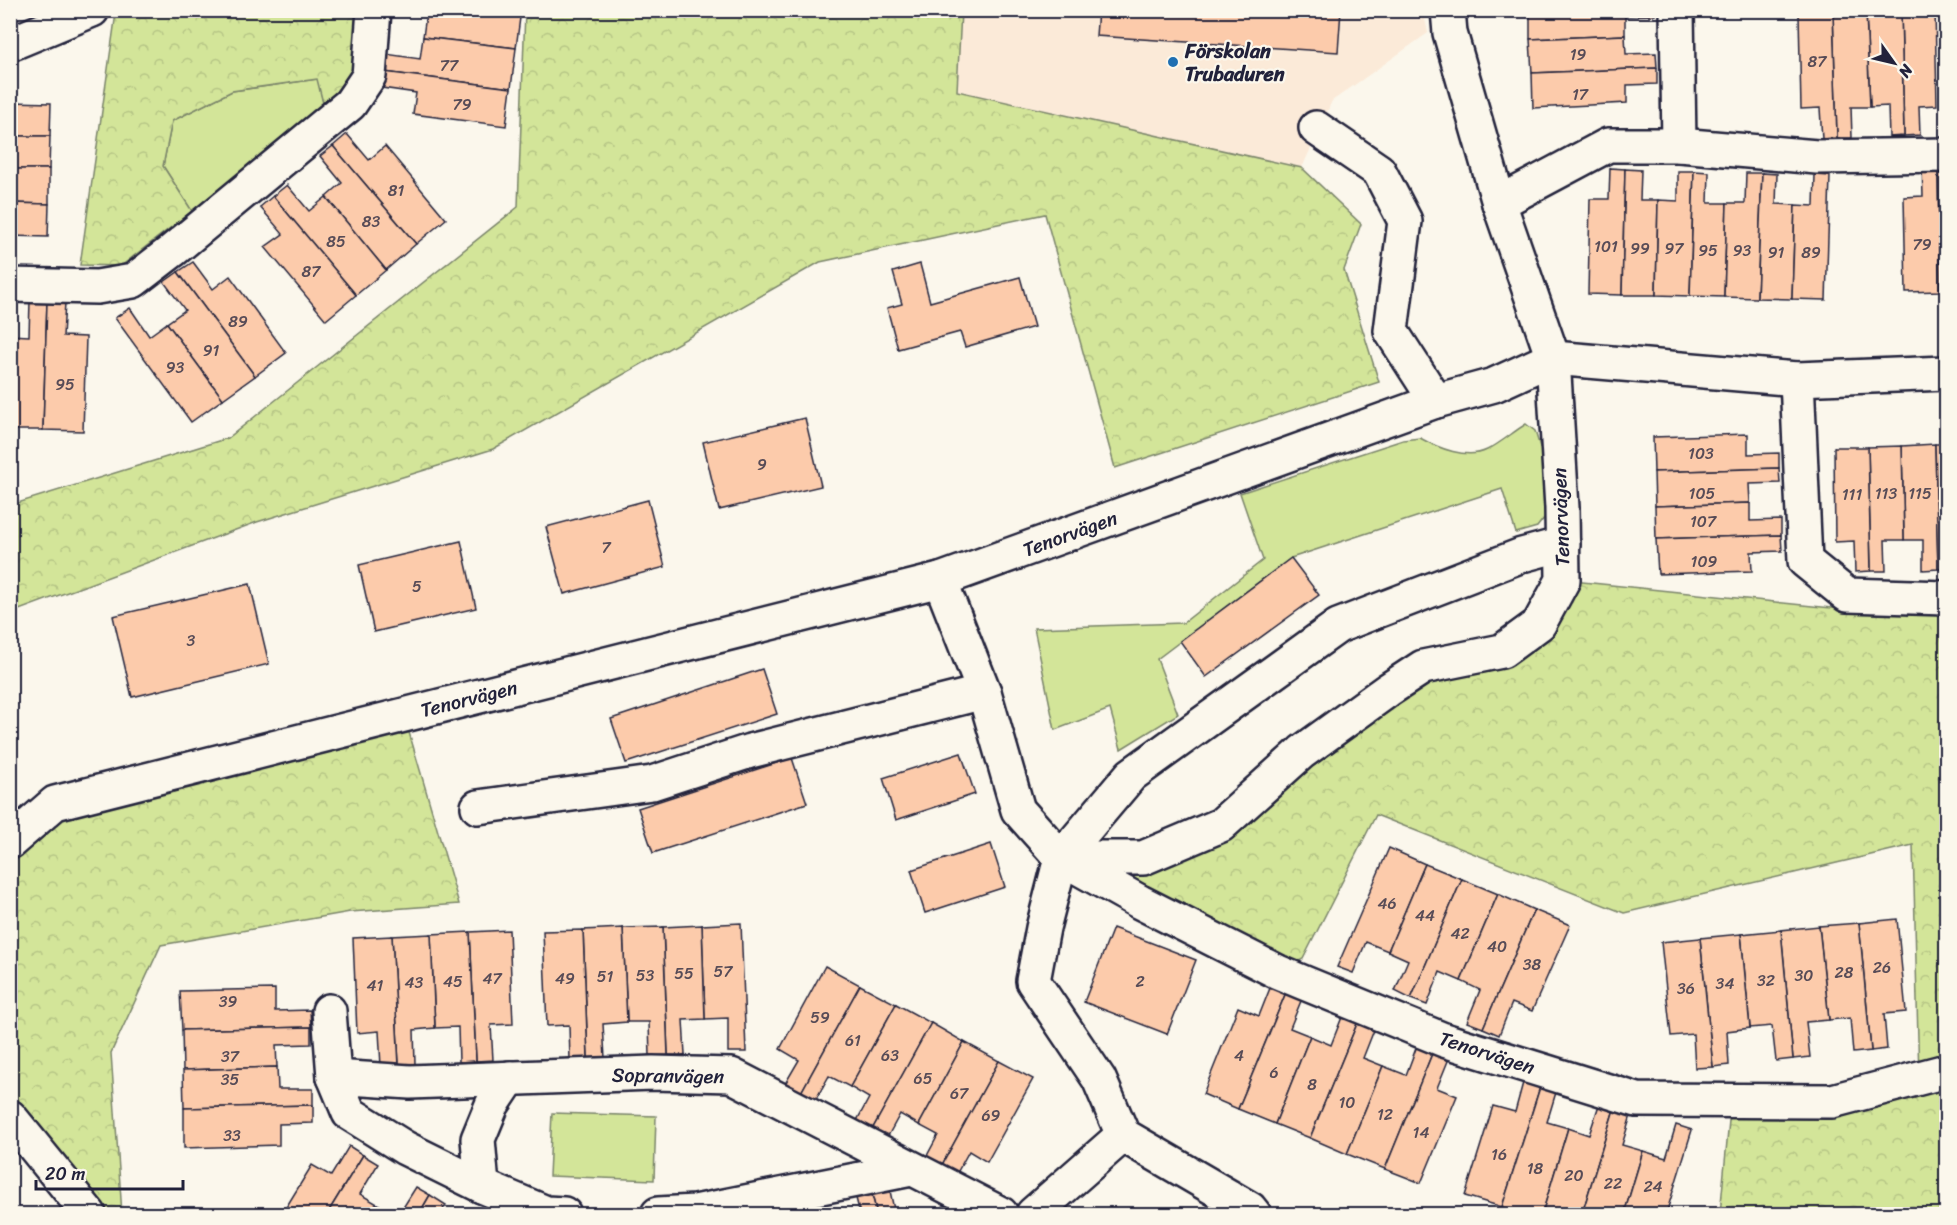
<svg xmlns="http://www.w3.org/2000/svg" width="1957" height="1225" font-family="Sriracha,sans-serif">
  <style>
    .built { fill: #fbead8 }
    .green { fill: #d3e599; stroke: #7a846a; stroke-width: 1.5 }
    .forest { fill: url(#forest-crowns); stroke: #7a846a; stroke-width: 1.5 }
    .building { fill: #fccbab; stroke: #22223b; stroke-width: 1.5 }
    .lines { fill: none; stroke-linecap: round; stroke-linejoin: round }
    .minor-casing { stroke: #22223b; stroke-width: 38 }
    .minor { stroke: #fbf7ec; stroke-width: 33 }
    .poi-dot { fill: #1f6fb2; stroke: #fbf7ec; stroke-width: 2 }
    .labels { text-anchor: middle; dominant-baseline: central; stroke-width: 4.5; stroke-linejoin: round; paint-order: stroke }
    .number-label { font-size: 16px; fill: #584c57 }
    .poi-label { font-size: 20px; font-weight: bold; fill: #22223b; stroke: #fbf7ec; text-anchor: start }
    .street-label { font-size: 20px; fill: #22223b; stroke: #fbf7ec }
  </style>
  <defs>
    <pattern id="forest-crowns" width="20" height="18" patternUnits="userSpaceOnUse" patternTransform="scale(1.5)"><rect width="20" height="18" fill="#d3e599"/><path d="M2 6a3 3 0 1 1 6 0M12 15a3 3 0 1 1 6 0" fill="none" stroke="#b5c485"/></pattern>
  </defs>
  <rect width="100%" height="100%" fill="#fbf7ec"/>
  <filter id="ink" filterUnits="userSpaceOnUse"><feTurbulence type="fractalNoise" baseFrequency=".0167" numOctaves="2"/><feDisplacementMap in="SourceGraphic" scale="12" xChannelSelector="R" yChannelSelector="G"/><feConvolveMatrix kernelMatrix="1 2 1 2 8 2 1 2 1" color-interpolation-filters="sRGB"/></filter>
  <g filter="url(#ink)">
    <polygon class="built" points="1423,10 1428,33 1332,101 1302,168 957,91 961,11"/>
    <g class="green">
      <polygon points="318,79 324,107 192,211 163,166 172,121 232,91"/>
      <path d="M1526,424L1535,431L1547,470L1548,513L1537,527L1516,533L1502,489L1291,558L1157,659L1178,714L1121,749L1110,709L1055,730L1034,628L1183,623L1263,560L1240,493L1403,440L1420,438C1438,448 1467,460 1487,450C1501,443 1513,432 1526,424Z"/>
      <polygon points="552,1113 656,1116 654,1180 549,1176"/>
    </g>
    <g class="forest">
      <polygon points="123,10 358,11 353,70 324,107 317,79 232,91 172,121 163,166 192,211 121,266 80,265 116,13"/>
      <polygon points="525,11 961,11 957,91 1302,168 1361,224 1344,270 1379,382 1115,468 1045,214 820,262 493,449 257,522 11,613 11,505 228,438 518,207"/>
      <polygon points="1563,580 1851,610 1946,612 1946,1214 1720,1214 1731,1100 1919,1078 1913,845 1624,913 1376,815 1303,959 1278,972 1061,858 1221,825 1388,690 1502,651"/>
      <polygon points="404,715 459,904 350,912 161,945 111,1053 122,1214 89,1214 11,1117 10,842 55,803"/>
    </g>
    <g class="building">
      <polygon points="521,10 516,48 423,37 426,15 391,11"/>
      <polygon points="1098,10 1341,10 1338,52 1096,36"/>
      <polygon points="1530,10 1655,10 1655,15 1625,16 1625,35 1530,39"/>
      <polygon points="1935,10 1937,105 1919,106 1920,135 1904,136 1901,11"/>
      <polygon points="1901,11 1904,136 1889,137 1888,106 1870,107 1866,12"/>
      <polygon points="1866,12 1870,107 1851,107 1852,138 1837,138 1833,13"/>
      <polygon points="1833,13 1837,138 1822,139 1820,108 1801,109 1799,14"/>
      <polygon points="1625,35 1626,54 1656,53 1657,68 1532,73 1530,39"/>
      <polygon points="423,37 516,48 511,88 384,72 386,54 420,59"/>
      <polygon points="1657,68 1657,84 1627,85 1627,103 1533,108 1532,73"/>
      <polygon points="384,72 511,88 506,126 413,114 416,93 382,88"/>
      <polygon points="10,102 51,103 50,136 10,136"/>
      <polygon points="347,134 369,160 385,146 446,219 416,244 333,146"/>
      <polygon points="10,136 50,136 49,169 10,169"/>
      <polygon points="333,146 416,244 386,270 326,197 342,183 320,156"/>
      <polygon points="1922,166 1938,166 1940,291 1906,292 1904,197 1923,196"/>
      <polygon points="1938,166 1946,166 1946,291 1940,291"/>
      <polygon points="1610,168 1625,169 1622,295 1588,294 1590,199 1609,199"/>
      <polygon points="10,169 49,169 49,204 10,203"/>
      <polygon points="1625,169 1641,170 1640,200 1658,200 1656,295 1622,295"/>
      <polygon points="1678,171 1694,171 1690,296 1656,295 1658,200 1678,201"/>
      <polygon points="1694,171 1709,172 1708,203 1727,203 1724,297 1690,296"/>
      <polygon points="1746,173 1762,173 1757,298 1724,297 1727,203 1745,203"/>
      <polygon points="1762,173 1777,174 1776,204 1795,205 1792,299 1757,298"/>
      <polygon points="1815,175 1830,176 1826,300 1792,299 1795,205 1814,206"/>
      <polygon points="287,185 309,211 326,197 386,270 356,295 273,196"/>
      <polygon points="273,196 356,295 326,320 265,247 283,234 260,207"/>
      <polygon points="10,203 49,204 48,237 10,236"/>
      <polygon points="193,262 213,289 230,276 286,353 255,376 178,272"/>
      <polygon points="920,264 930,302 1020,277 1034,327 965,347 960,332 898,349 887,308 902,304 893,272"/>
      <polygon points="178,272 255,376 223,399 167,323 185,310 164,282"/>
      <polygon points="30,301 47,301 43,430 10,430 10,335 29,336"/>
      <polygon points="47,301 65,302 63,336 86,337 83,431 43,430"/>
      <polygon points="130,308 149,336 167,323 223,399 191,422 115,318"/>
      <polygon points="805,418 821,486 719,510 703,442"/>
      <polygon points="1748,434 1748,454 1779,453 1779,468 1654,472 1653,437"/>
      <polygon points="1935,444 1938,569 1923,570 1923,540 1904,540 1902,446"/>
      <polygon points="1935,444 1946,444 1946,569 1938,569"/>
      <polygon points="1902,446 1904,540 1885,540 1886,571 1871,571 1868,447"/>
      <polygon points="1834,447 1868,447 1871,571 1855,572 1854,541 1835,542"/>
      <polygon points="1779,468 1780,483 1749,484 1750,503 1655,506 1654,472"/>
      <polygon points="648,500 665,567 564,594 546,527"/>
      <polygon points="1750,503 1750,521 1781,520 1781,535 1656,539 1655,506"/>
      <polygon points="1781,535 1782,551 1751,552 1752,571 1658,574 1656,539"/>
      <polygon points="461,541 476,608 374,632 359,565"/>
      <polygon points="1291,558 1319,595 1206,677 1180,641"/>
      <polygon points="250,584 269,664 132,697 113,616"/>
      <polygon points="762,669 777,714 626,763 611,719"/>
      <polygon points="961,753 975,794 896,820 883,778"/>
      <polygon points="792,758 807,803 653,853 638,808"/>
      <polygon points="991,844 1005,887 925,913 911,870"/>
      <polygon points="1389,848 1425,864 1388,951 1366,942 1353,973 1337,967"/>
      <polygon points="1425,864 1462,879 1411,999 1395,991 1408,960 1388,951"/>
      <polygon points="1462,879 1498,894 1461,981 1440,972 1427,1005 1411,999"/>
      <polygon points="1498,894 1534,910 1483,1028 1467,1022 1480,990 1461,981"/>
      <polygon points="1534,910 1570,925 1532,1011 1512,1003 1499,1035 1483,1028"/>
      <polygon points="1897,919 1906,1012 1884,1014 1887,1049 1871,1051 1859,923"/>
      <polygon points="741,923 746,1052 728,1052 728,1018 705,1019 702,925"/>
      <polygon points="1859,923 1871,1051 1853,1053 1850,1018 1829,1020 1819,926"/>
      <polygon points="702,925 705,1019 683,1020 685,1055 668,1055 663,927"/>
      <polygon points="1819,926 1829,1020 1806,1022 1810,1057 1793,1059 1781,930"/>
      <polygon points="663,927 668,1055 650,1056 649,1022 627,1022 623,928"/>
      <polygon points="623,928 627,1022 603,1024 605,1058 588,1059 583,930"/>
      <polygon points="1113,928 1196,960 1167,1034 1084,1002"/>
      <polygon points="509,930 513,1024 491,1025 493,1060 476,1061 470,932"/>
      <polygon points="583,930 588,1059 570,1060 569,1025 547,1026 543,931"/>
      <polygon points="1781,930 1793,1059 1776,1061 1772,1026 1750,1028 1741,934"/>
      <polygon points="470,932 476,1061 459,1062 458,1027 435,1028 431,934"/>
      <polygon points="431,934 435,1028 414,1030 415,1064 399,1065 392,936"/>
      <polygon points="1741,934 1750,1028 1727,1031 1729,1065 1713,1067 1700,938"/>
      <polygon points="392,936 399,1065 381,1066 379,1031 357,1033 353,938"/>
      <polygon points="1700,938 1713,1067 1695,1068 1693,1034 1671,1036 1661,942"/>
      <polygon points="825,966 860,985 798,1098 782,1089 799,1060 780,1049"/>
      <polygon points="1272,983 1287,990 1238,1109 1203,1094 1238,1007 1259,1016"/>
      <polygon points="860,985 896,1004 850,1087 829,1076 812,1106 798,1098"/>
      <polygon points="275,989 275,1011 310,1010 311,1027 182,1030 180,991"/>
      <polygon points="1287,990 1303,996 1290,1028 1310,1036 1275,1124 1238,1109"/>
      <polygon points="896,1004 931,1023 868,1137 853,1128 869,1098 850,1087"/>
      <polygon points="1344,1012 1359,1019 1310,1138 1275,1124 1310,1036 1331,1045"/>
      <polygon points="1359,1019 1376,1025 1363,1058 1383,1066 1347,1154 1310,1138"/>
      <polygon points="931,1023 964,1042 919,1125 900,1114 883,1145 868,1137"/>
      <polygon points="311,1027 311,1044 276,1045 277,1067 183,1070 182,1030"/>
      <polygon points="964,1042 999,1061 937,1174 922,1165 938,1135 919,1125"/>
      <polygon points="1418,1043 1434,1049 1385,1169 1347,1154 1383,1066 1406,1075"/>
      <polygon points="1434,1049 1450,1056 1437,1088 1457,1096 1421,1183 1385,1169"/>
      <polygon points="999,1061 1033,1079 987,1162 969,1151 952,1182 937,1174"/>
      <polygon points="277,1067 278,1089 313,1089 313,1105 184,1108 183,1070"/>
      <polygon points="1524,1079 1541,1084 1502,1207 1465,1196 1493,1106 1515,1112"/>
      <polygon points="1541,1084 1557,1089 1547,1122 1568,1128 1542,1214 1527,1214 1502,1207"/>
      <polygon points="1600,1102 1615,1106 1582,1214 1542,1214 1568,1128 1589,1135"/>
      <polygon points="313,1105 313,1123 279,1124 279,1145 184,1148 184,1108"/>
      <polygon points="1615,1106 1632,1112 1622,1145 1643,1151 1624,1214 1582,1214"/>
      <polygon points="1676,1125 1692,1130 1666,1214 1624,1214 1643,1151 1666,1158"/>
      <polygon points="349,1146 363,1155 327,1214 282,1214 312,1165 331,1176"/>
      <polygon points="363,1155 378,1164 360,1194 379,1205 373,1214 327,1214"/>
      <polygon points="416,1187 430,1195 419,1214 399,1214"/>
      <polygon points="890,1191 895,1214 877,1214 872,1195"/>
      <polygon points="430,1195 446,1205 440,1214 419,1214"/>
      <polygon points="872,1195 877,1214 860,1214 856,1198"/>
      <polygon points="379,1205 394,1214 373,1214"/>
      <polygon points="813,1207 815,1214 796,1214 796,1211"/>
    </g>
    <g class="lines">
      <g class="minor-casing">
        <g id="minor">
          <polyline points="1677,10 1679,145"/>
          <polyline points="10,44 92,10"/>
          <polyline points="1316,128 1379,171 1405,221 1391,331 1436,401"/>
          <polyline points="1499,203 1608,145 1679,145 1817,157 1946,155"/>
          <polyline points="10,285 97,287 133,281 172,251 350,104 369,76 374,10"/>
          <polyline points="1797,379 1805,561 1847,595 1946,598"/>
          <polyline points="940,580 984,692 1018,810 1061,858 1131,775 1338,626 1522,555 1563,544"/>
          <polyline points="478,807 652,783 750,751 984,692"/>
          <polyline points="10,842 55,803 940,580 1436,401 1494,385 1553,358 1797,379 1946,373"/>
          <polyline points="1061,858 1143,858 1221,825 1302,752 1388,690 1423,667 1502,651 1539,624 1563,580 1562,508 1553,358 1499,203 1450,33 1448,10"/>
          <polyline points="1061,858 1043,928 1033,981 1099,1079 1123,1135 1250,1209 1254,1214"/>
          <polyline points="1063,859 1140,902 1278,972 1302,982 1444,1040 1637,1100 1832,1101 1946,1071"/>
          <polyline points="329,1011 334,1077 349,1113 405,1148 482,1186 546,1213 564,1214"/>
          <polyline points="334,1077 410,1082 653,1073 731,1075 1001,1214"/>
          <polyline points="10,1117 89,1214"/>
          <polyline points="482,1186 478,1139 492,1105 510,1078"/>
          <polyline points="658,1214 695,1212 911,1169"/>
          <polyline points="1033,1214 1123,1135"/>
        </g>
      </g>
      <use href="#minor" class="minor"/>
    </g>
  </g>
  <circle class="poi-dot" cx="1173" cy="62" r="6"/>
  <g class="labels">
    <g class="number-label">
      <text x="1578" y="54">19</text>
      <text x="1817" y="61">87</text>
      <text x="449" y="65">77</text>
      <text x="1580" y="94">17</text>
      <text x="462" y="104">79</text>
      <text x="396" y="190">81</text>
      <text x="371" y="221">83</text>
      <text x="336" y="241">85</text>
      <text x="1922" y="244">79</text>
      <text x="1606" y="246">101</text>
      <text x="1640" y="248">99</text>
      <text x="1674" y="248">97</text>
      <text x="1708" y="250">95</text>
      <text x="1742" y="250">93</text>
      <text x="1776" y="252">91</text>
      <text x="1811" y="252">89</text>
      <text x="311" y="271">87</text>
      <text x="238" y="321">89</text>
      <text x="211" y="350">91</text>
      <text x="175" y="367">93</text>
      <text x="65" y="384">95</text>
      <text x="1701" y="453">103</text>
      <text x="762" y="464">9</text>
      <text x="1702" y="493">105</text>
      <text x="1886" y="493">113</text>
      <text x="1920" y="493">115</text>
      <text x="1852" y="494">111</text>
      <text x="1703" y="521">107</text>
      <text x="606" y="547">7</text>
      <text x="1704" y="561">109</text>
      <text x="417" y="586">5</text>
      <text x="191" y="640">3</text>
      <text x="1387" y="903">46</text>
      <text x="1425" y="915">44</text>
      <text x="1460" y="933">42</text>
      <text x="1497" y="946">40</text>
      <text x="1532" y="964">38</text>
      <text x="1882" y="967">26</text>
      <text x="723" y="971">57</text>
      <text x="1844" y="972">28</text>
      <text x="684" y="973">55</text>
      <text x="645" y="975">53</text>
      <text x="1804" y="975">30</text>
      <text x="605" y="976">51</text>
      <text x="492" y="978">47</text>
      <text x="565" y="978">49</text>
      <text x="1766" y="980">32</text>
      <text x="453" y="981">45</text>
      <text x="1140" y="981">2</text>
      <text x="414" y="982">43</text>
      <text x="1725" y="983">34</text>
      <text x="375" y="985">41</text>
      <text x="1686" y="988">36</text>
      <text x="228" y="1001">39</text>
      <text x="820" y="1017">59</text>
      <text x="853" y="1040">61</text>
      <text x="890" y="1055">63</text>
      <text x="1239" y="1055">4</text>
      <text x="230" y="1056">37</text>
      <text x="1274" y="1072">6</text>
      <text x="923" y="1078">65</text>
      <text x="230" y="1079">35</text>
      <text x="1312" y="1084">8</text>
      <text x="959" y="1093">67</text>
      <text x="1347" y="1102">10</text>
      <text x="1385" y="1114">12</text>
      <text x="991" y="1115">69</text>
      <text x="1421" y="1132">14</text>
      <text x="232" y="1135">33</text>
      <text x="1499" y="1154">16</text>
      <text x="1535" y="1168">18</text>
      <text x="1574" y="1175">20</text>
      <text x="1613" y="1183">22</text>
      <text x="1653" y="1186">24</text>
    </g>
    <g class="poi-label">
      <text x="1185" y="51">Förskolan<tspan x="1185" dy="23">Trubaduren</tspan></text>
    </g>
    <g class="street-label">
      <text transform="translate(1561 517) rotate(-92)">Tenorvägen</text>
      <text transform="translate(1070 534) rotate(-20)">Tenorvägen</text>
      <text transform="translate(469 699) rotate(-14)">Tenorvägen</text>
      <text transform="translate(1487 1053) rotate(18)">Tenorvägen</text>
      <text transform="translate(668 1076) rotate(1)">Sopranvägen</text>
    </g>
  </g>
  <rect width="1957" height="1225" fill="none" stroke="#fbf7ec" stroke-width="36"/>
  <rect x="18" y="18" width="1921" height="1189" fill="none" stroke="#22223b" stroke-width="2" filter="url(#ink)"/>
  <g transform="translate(1894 63) rotate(124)" stroke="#fbf7ec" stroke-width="4.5" paint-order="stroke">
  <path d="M0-4.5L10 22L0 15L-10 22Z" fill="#22223b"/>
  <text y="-9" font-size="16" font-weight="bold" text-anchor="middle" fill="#22223b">N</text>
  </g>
  <path d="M36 1180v9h147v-9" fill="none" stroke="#22223b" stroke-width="3"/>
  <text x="45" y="1180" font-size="18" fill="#22223b" stroke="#fbf7ec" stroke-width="4.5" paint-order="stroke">20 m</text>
</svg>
